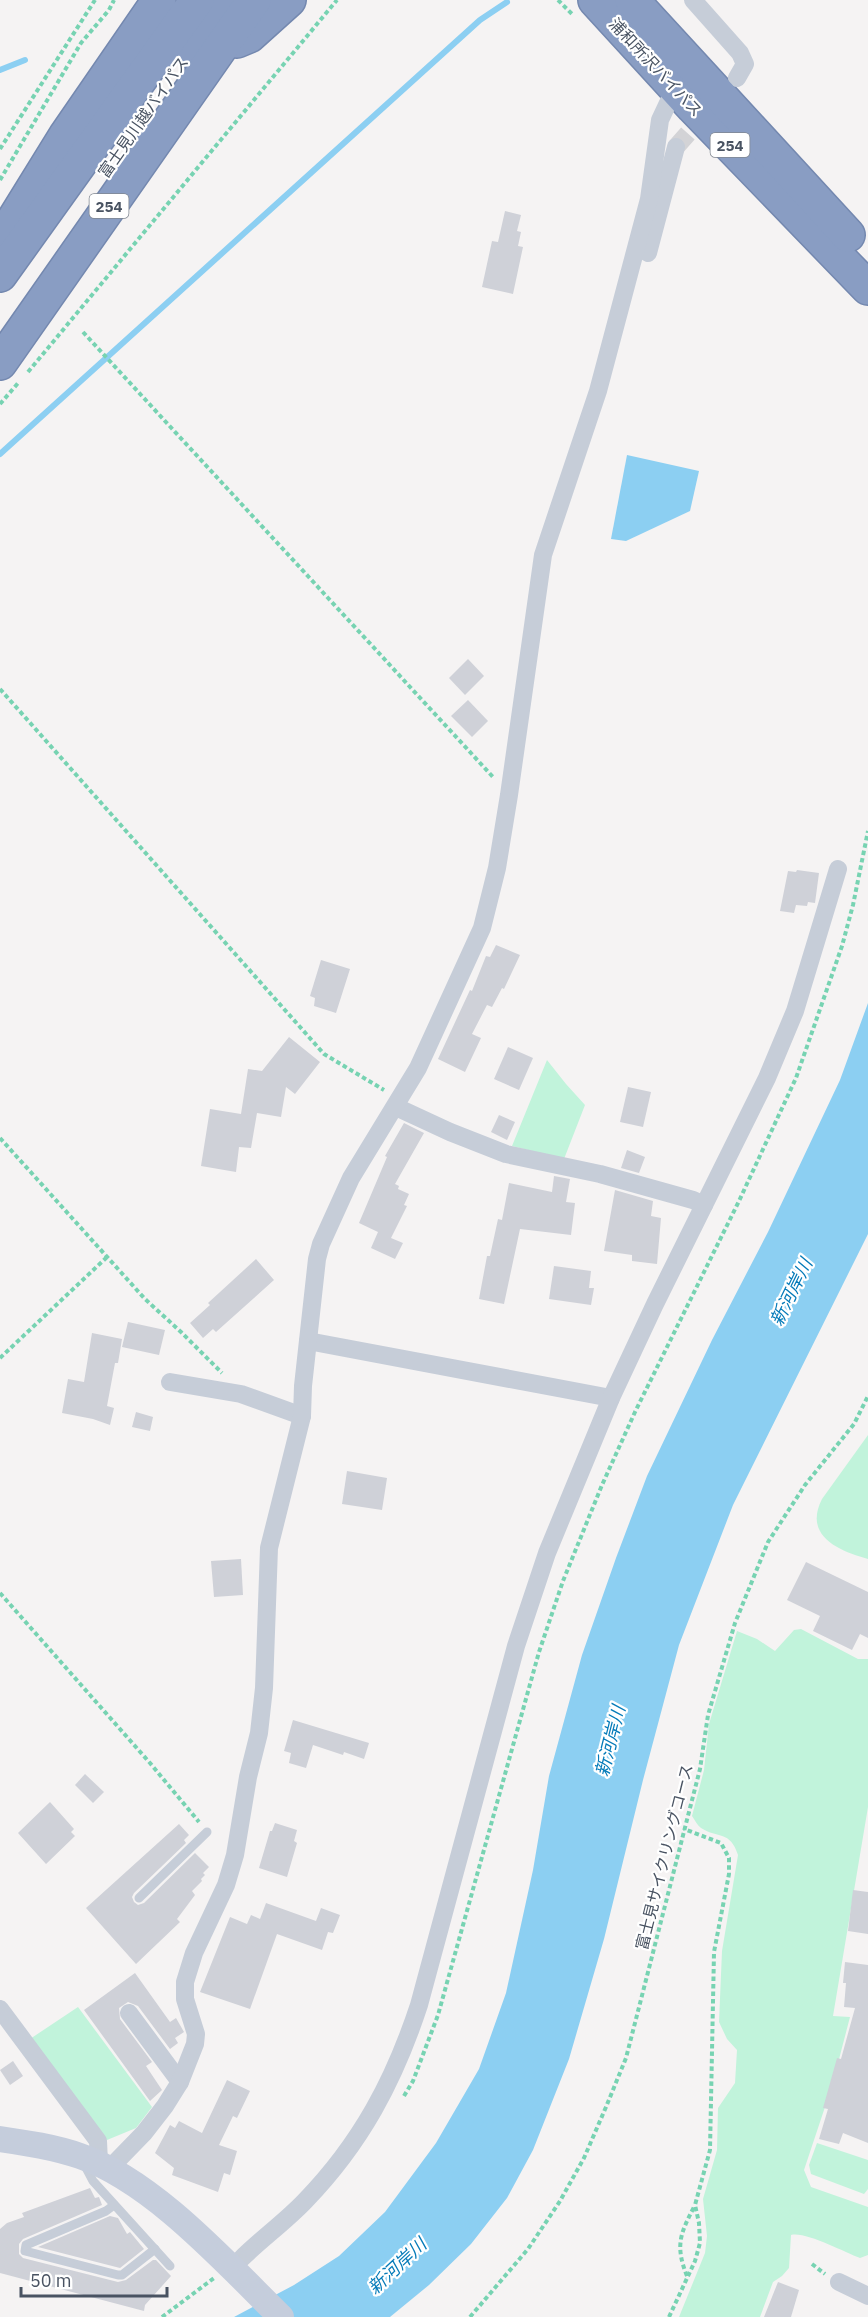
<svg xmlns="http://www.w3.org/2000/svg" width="868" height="2317" font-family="'IBM Plex Sans','Noto Sans JP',sans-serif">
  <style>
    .green { fill: #c1f3db }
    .water { fill: #8ccff2 }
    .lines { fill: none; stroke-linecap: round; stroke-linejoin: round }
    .stream { stroke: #8ccff2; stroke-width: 6 }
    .building { fill: #cfd1d8 }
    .street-tunnel { stroke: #d3d3d6; stroke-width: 18; stroke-dasharray: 18 9; stroke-linecap: butt }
    .highway-casing { stroke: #7488af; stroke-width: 36 }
    .path { stroke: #77d3b2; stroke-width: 4; stroke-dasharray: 4.5 3; stroke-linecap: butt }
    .lane { stroke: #c6cdd8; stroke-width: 9 }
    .street { stroke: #c6cdd8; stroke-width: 18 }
    .secondary { stroke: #c5cddc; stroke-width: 26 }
    .highway { stroke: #899dc3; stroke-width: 33 }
    .labels { text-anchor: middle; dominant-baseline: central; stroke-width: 4.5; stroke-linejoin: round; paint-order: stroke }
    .shield { fill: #fff; stroke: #808791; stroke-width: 1.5 }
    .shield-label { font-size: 15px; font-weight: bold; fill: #495362 }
    .street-label { font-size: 16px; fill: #495362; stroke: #fff }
    .water-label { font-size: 18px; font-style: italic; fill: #057bb9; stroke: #fff }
  </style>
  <rect width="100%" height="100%" fill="#f5f3f3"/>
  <g class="green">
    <polygon points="547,1060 566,1084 585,1105 564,1159 512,1146"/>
    <path d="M868,1435V1559C839,1551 803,1536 822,1499Z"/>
    <path d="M801,1629L858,1659H868V1807L833,2016L850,2017L832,2086L804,2170L811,2187L868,2207V2255L860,2258C844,2252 805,2231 791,2235L789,2268L782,2276L773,2282L760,2317H679L705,2253L707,2236L703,2199L717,2150L718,2108L735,2083L737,2050L727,2039L719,2022L722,1951L738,1855C730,1830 718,1839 701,1828C697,1825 695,1820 692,1816L704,1770L709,1724L737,1631L757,1639L775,1651L794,1630Z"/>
    <polygon points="78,2007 152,2107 136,2128 107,2140 102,2137 30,2039"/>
    <polygon points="817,2143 868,2160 868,2189 864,2194 811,2174 809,2165"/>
  </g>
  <g class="water">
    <polygon points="627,455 699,471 690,511 626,541 611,539"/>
    <polygon points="868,1003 868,1234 733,1505 679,1645 643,1780 604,1939 569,2059 533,2150 507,2198 471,2244 429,2285 390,2317 234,2317 294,2285 339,2256 385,2212 436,2143 479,2069 506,1993 533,1870 549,1776 582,1655 616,1558 647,1476 712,1340 768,1232 840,1080"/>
  </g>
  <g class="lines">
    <g class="stream">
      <polyline points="0,70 25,60"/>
      <polyline points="0,454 480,20 507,2"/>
    </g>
  </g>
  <g class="building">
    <polygon points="505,211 521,215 517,231 521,232 518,246 523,247 513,294 482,287 492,241 498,242"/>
    <polygon points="468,659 484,676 465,695 449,678"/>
    <polygon points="468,700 488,721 472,737 451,716"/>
    <polygon points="797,870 819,873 815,903 808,902 807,906 796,905 794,913 780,911 788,871 796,872"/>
    <polygon points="496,945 520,955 504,989 502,988 492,1007 487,1005 472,1034 481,1038 465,1072 438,1059 470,990 472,991 486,956 490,957"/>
    <polygon points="321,960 350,969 336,1013 314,1006 315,998 310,996"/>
    <polygon points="289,1037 320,1062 295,1094 286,1087 281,1117 257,1113 251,1148 239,1147 236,1172 201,1166 210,1109 241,1114 248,1069 262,1071"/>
    <polygon points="508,1047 533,1058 519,1090 494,1079"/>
    <polygon points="628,1087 651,1092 643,1127 620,1122"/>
    <polygon points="499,1115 515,1122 507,1140 491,1132"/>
    <polygon points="404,1123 424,1133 395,1184 399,1186 398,1189 409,1194 404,1205 407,1206 391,1238 403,1243 395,1259 371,1248 378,1232 359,1223 387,1157 385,1156"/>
    <polygon points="627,1150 645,1157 639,1173 621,1168"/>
    <polygon points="554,1176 570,1179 566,1202 575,1203 571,1235 520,1229 504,1304 479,1299 487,1256 490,1256 498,1219 502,1220 509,1183 552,1192"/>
    <polygon points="615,1190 653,1201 651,1216 661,1218 657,1264 632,1261 632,1255 604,1251"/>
    <polygon points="256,1259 274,1280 216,1332 213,1329 203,1338 190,1323 210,1305 208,1303"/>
    <polygon points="554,1266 591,1271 589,1288 594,1288 591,1305 549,1299"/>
    <polygon points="128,1322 165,1330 159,1355 122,1347"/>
    <polygon points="92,1333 122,1339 118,1363 115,1363 107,1406 114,1408 110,1425 93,1419 62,1413 68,1379 84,1382"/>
    <polygon points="136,1412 153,1417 150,1431 132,1427"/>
    <polygon points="347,1471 387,1478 382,1510 342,1504"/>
    <polygon points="241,1559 243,1595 214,1597 211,1561"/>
    <polygon points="806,1562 868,1592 868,1638 860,1634 852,1650 813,1631 820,1616 787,1600"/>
    <polygon points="293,1720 369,1743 364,1759 344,1752 343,1755 313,1745 306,1768 289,1763 291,1753 284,1751"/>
    <polygon points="85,1774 104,1792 93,1803 75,1785"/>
    <polygon points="50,1802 74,1829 71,1832 75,1836 46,1864 18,1833"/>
    <polygon points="275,1823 297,1830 294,1841 297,1843 287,1877 259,1868 270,1831 272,1831"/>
    <polygon points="179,1824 189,1835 184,1840 186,1843 134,1893 132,1897 134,1902 138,1905 144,1903 195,1853 209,1867 203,1873 205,1875 201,1879 202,1881 192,1891 195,1895 177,1919 180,1922 136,1964 86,1908"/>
    <polygon points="853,1890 868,1892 868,1934 848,1931"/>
    <polygon points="266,1903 316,1921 321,1908 340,1915 333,1933 328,1932 322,1950 277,1934 250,2009 200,1992 230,1917 247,1924 251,1915 260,1919"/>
    <polygon points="845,1962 868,1965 868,2143 843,2133 839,2144 819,2139 828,2109 823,2108 837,2058 841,2059 855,2008 844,2007 846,1983 843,1983"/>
    <polygon points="135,1973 170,2022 176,2018 184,2032 175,2038 178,2043 170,2049 138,2006 128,2002 119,2008 120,2019 152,2062 146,2066 162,2090 150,2101 84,2010"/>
    <polygon points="13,2061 23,2076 10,2085 0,2070"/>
    <polygon points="227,2080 250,2091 237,2118 233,2116 219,2145 237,2151 230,2175 224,2173 218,2192 172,2175 174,2168 155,2153 170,2125 175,2128 179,2121 202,2133"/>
    <polygon points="90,2188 95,2198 99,2197 102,2205 23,2239 19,2244 19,2254 23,2258 118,2282 126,2280 153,2260 156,2260 171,2276 145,2305 144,2311 0,2273 0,2229 7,2223 24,2217 22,2213"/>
    <polygon points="110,2216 118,2218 127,2234 130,2232 144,2249 120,2268 38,2247"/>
    <polygon points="778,2282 799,2290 791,2317 764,2317"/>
  </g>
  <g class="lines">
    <polyline class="street-tunnel" points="676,147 706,113"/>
    <g class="highway-casing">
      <g id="highway">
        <polyline points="595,0 693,107 868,288"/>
        <polyline points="632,0 848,235"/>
        <polyline points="237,41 249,36 289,0"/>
        <polyline points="189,51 225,0"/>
        <polyline points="3,237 66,135 159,0"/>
        <polyline points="0,275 197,0"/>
        <polyline points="0,363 254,0"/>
      </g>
    </g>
    <g class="path">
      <polyline points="558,0 572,14"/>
      <polyline points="0,149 95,0"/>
      <polyline points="0,180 81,43 109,10 114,0"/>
      <polyline points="83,332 493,777"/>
      <polyline points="28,372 337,0"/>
      <polyline points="0,404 19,382"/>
      <polyline points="0,689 324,1054 384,1090"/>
      <polyline points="0,1138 145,1299 181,1332 222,1373"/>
      <polyline points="0,1358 106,1258"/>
      <polyline points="0,1593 150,1763 199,1822"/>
      <polyline points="404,2096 413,2081 438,2015 539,1652 563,1581 602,1485 635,1412 739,1201 796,1078 842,946 853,905 868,831"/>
      <polyline points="812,2264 825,2274"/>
      <path d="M687,2276C675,2246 680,2234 694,2207"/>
      <polyline points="162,2317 214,2278"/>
      <polyline points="470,2317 528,2249 560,2201 584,2158 606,2107 626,2058 700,1769 708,1715 735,1623 768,1542 805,1485 854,1424 868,1396"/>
      <polyline points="669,2317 695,2261 700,2243 699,2223 695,2205 710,2150 714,1952 729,1874 729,1858 721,1843 684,1829"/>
    </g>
    <g class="lane">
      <polyline points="139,1898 207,1832"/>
      <polyline points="84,2164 93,2181 170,2266"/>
      <polyline points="114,2205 106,2211 26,2245 25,2251 118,2275 122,2275 155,2249"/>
    </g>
    <g class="street">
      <polyline points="693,0 740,53 745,64 737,78"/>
      <polyline points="648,253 676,147"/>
      <polyline points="396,1107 450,1132 506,1154 600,1174 693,1200 704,1205"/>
      <polyline points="308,1341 611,1398"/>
      <polyline points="170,1382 241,1394 302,1416"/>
      <polyline points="0,2009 98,2141 99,2163"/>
      <polyline points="129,2013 180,2082"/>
      <polyline points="109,2169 144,2133 165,2106 180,2082 195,2044 196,2034 185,1999 185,1982 194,1953 226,1885 235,1855 248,1777 259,1733 264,1688 269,1548 302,1416 303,1386 317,1259 321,1244 351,1178 418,1068 482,928 497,868 509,795 543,555 598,391 649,199 660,120 675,88"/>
      <path d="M241,2259C261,2239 285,2222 305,2201C361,2143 394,2081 419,2005L516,1646L547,1553L611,1398L655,1304L767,1078L795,1011L838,869"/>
      <polyline points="839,2282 868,2296"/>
    </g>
    <path class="secondary" d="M0,2139C27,2143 54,2147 80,2156C153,2181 226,2263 281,2317"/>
    <use href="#highway" class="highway"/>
  </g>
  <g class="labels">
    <g class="shield">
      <rect x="710.5" y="133" width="39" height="24" rx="4.5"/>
      <rect x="89.5" y="194" width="39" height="24" rx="4.5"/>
    </g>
    <g class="shield-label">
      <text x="730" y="145">254</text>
      <text x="109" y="206">254</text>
    </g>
    <g class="street-label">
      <text transform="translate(656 67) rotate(47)">浦和所沢バイパス</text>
      <text transform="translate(143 117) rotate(-55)">富士見川越バイパス</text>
      <text transform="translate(664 1857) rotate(-76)">富士見サイクリングコース</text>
    </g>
    <g class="water-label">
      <text transform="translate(791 1292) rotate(-64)">新河岸川</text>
      <text transform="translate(610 1741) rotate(-76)">新河岸川</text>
      <text transform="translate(397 2266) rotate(-43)">新河岸川</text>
    </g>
  </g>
  <path d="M21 2287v9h146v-9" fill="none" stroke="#495362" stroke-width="3"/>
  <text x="30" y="2287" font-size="18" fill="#495362" stroke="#ffffff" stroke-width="4.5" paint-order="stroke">50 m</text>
</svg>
